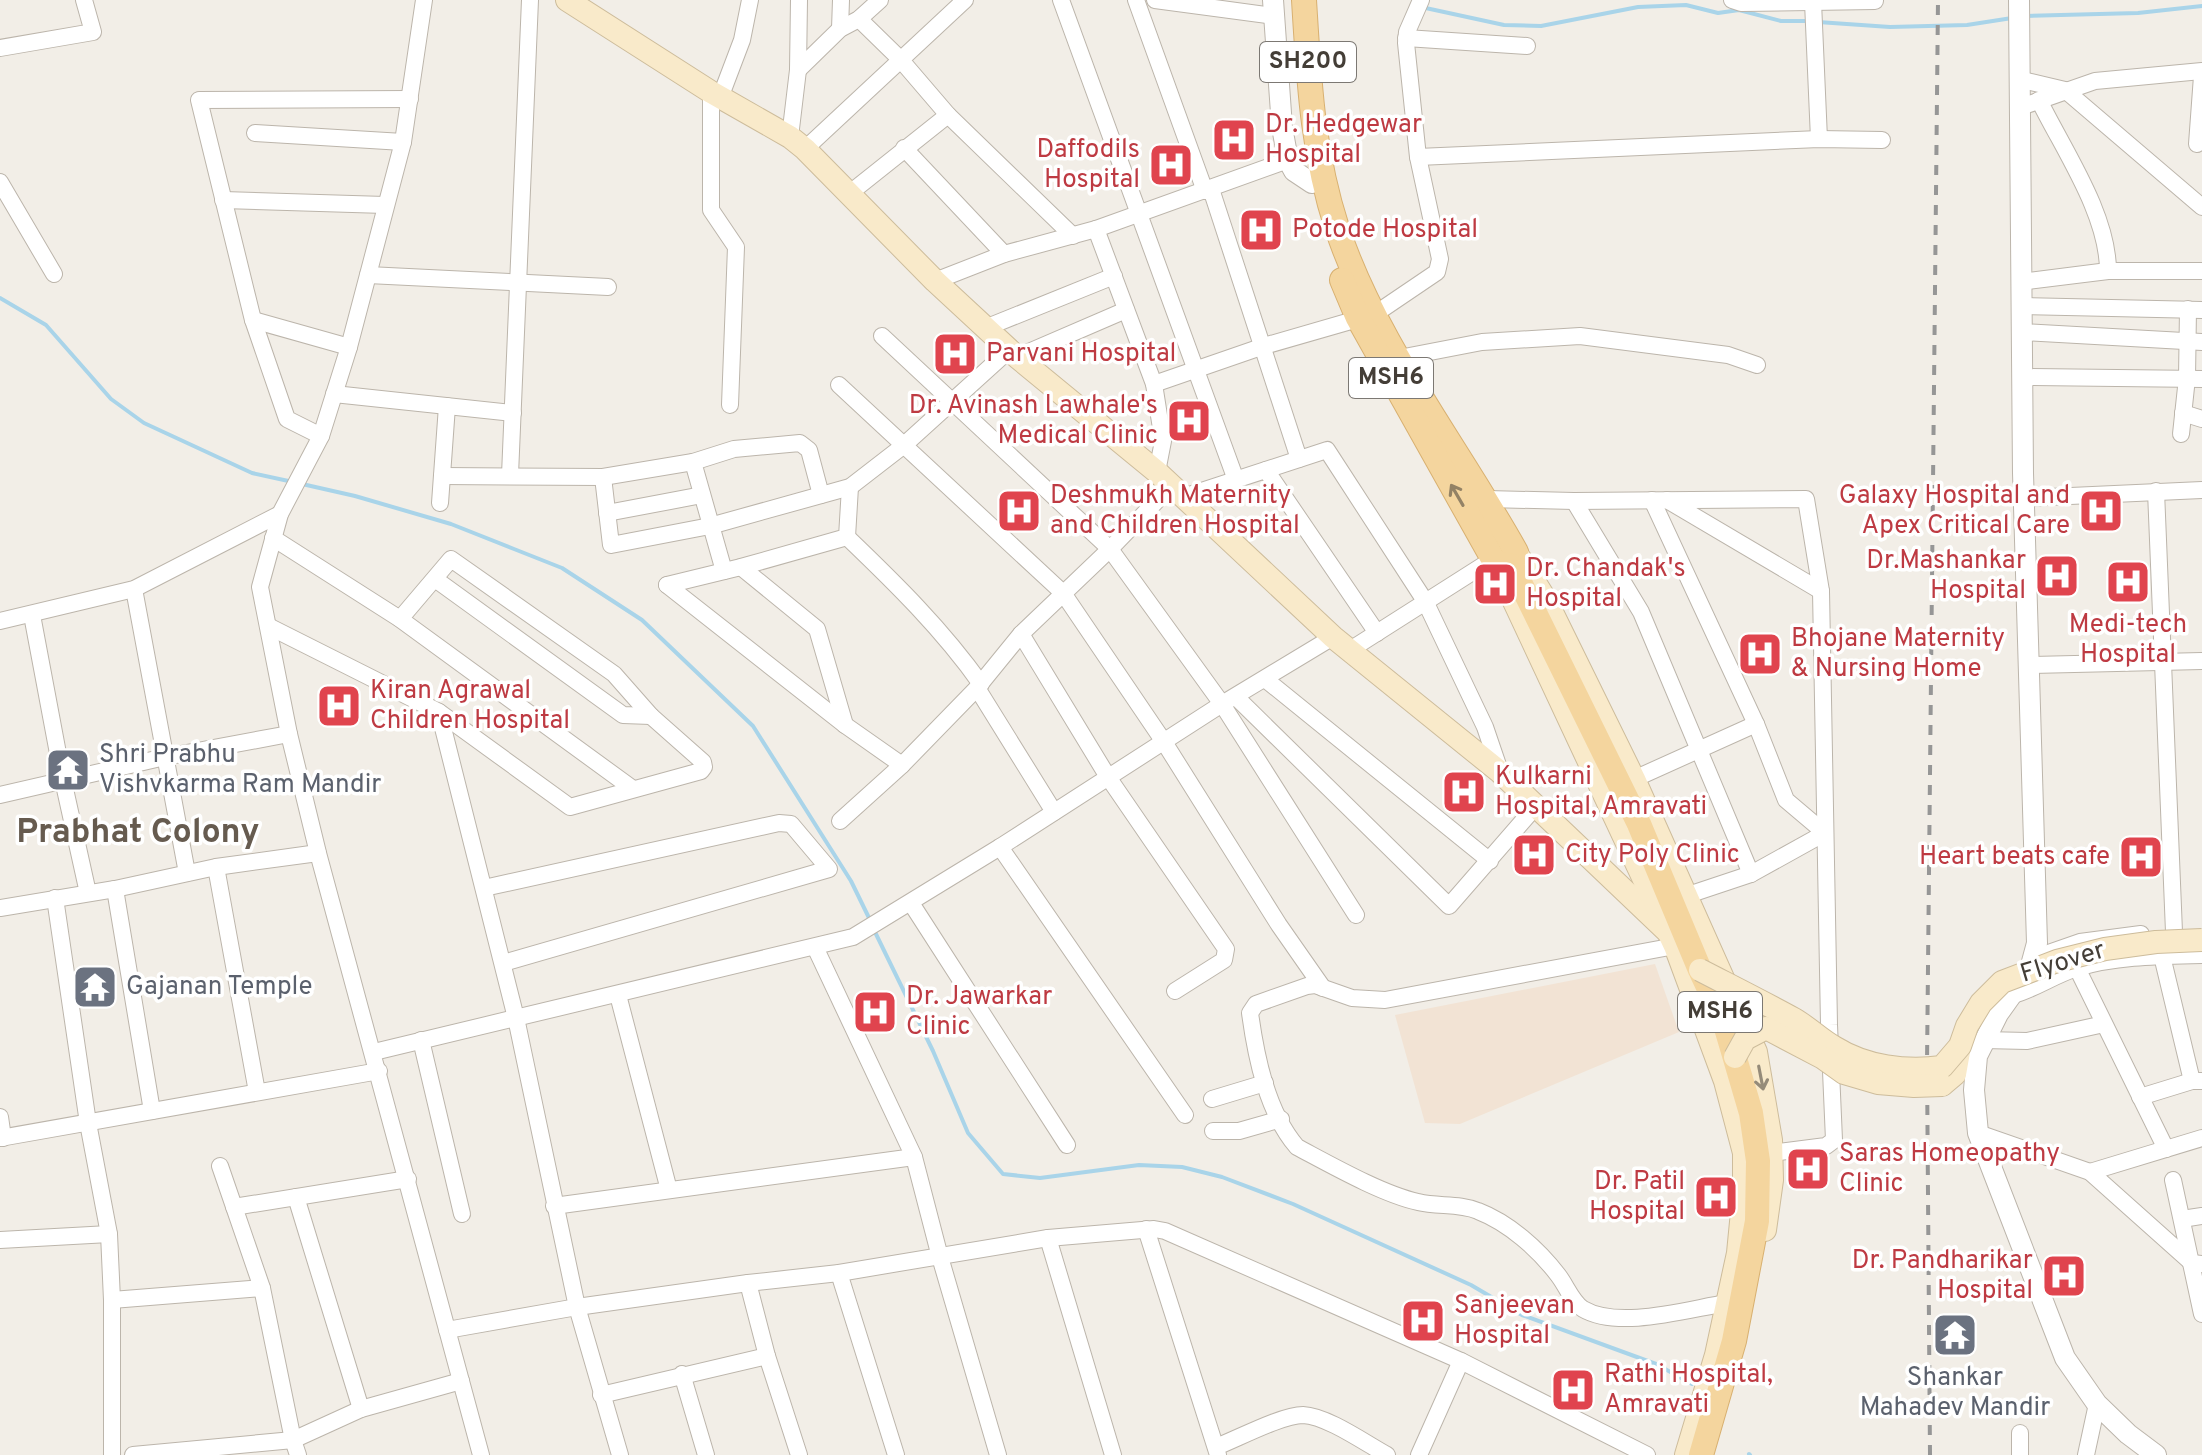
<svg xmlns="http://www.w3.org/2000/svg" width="2202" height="1455" font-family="Overpass,sans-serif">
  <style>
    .commercial { fill: #f2e3d4 }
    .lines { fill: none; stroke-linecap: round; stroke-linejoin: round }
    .stream { stroke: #a9d4e9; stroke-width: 4 }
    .minor-casing { stroke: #bcb5ab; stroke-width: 18 }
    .tertiary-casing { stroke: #bcb5ab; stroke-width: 22 }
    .secondary-casing { stroke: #cdbc9b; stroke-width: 24 }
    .primary-casing { stroke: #d8b070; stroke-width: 26 }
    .minor { stroke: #fff; stroke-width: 16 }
    .tertiary { stroke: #fff; stroke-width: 20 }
    .secondary { stroke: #f9eaca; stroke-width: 22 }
    .primary { stroke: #f4d59e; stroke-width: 24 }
    .rail { stroke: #969696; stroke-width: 4; stroke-dasharray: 10 10; stroke-linecap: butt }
    .secondary-bridge-casing { stroke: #cdbc9b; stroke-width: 24; stroke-linecap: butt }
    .secondary-bridge { stroke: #f9eaca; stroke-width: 22 }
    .oneway { stroke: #938265 }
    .oneway2 { stroke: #958b79 }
    .labels { text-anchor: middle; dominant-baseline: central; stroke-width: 7; stroke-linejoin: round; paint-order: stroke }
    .shield { fill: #fff; stroke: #7c7873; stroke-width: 2 }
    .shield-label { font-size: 24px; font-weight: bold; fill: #443e37 }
    .health-label { font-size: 26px; fill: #be3a42; stroke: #fff; text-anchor: start }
    .worship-label { font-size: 26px; fill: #5b616d; stroke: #fff; text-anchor: start }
    .street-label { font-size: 26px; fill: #443e37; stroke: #fff }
    .district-label { font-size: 34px; font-weight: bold; fill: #665b4f; stroke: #fff }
  </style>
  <rect width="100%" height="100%" fill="#f2eee7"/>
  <polygon class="commercial" points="1655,964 1679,1032 1460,1124 1425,1123 1395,1015"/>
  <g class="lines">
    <g class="stream">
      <polyline points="1421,7 1504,25 1541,26 1638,7 1686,5 1718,13 1739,10 1781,21 1809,21"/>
      <polyline points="2025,16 2138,13 2202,6"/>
      <polyline points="1818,22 1890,27 1967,25 2012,18"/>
      <polyline points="0,298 46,325 111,399 144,423 252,473 293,482"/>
      <polyline points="302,484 355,496 451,524 514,549 562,568 642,620 753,726 851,881 871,922"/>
      <polyline points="874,930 933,1051 968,1133 1003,1174 1040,1178 1139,1165 1182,1167 1222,1177 1293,1204 1471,1285 1522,1315 1656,1364 1692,1384"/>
      <polyline points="1749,1454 1750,1455"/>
    </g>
    <g class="minor-casing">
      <g id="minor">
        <polyline points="424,0 403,142 349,347 321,436 280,514 260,587 289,734 318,853 481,1455"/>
        <polyline points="1061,0 1236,480"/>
        <polyline points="1136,0 1205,191"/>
        <polyline points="1155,0 1274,16"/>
        <polyline points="1732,0 1741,3 1875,1"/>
        <polyline points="1813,2 1819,139"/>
        <polyline points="859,19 900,59 948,115 1073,236"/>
        <polyline points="840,29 841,0"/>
        <polyline points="1406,38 1527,46"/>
        <polyline points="0,48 93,32 84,0"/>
        <polyline points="798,70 840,29 859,19 880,0"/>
        <polyline points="2018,79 2065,90 2202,207"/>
        <polyline points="711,92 711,210 736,247 730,405"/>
        <polyline points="720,98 742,40 750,0"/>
        <path d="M2039,100C2064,151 2108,214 2108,271"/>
        <polyline points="2018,108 2095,81 2202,71"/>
        <polyline points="255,133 403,142"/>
        <polyline points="790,137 798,70 799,0"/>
        <polyline points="2197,144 2202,76"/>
        <polyline points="904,148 1004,254"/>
        <polyline points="805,149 965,0"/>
        <polyline points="1418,157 1819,139 1882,140"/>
        <polyline points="0,182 54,274"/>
        <polyline points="1211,189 1299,459"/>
        <polyline points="850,193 948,115"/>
        <polyline points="223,200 385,205"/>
        <polyline points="1096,229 1154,384 1163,441 1157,472"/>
        <polyline points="368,275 608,287"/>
        <polyline points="935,281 1004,254 1096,229 1288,160"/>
        <polyline points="2020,282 2108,271 2202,271"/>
        <polyline points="2021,306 2202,310"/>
        <polyline points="253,320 349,347"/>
        <polyline points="985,328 1114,276"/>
        <polyline points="2021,332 2202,342"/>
        <polyline points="882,336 1110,549 1222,704 1356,915"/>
        <polyline points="1017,357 1126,310"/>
        <polyline points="1399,358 1482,342 1580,336 1728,355 1757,365"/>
        <polyline points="2022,377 2202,379"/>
        <polyline points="1154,384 1264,346 1375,314 1437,272 1440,259 1418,157 1406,43 1407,32 1421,0"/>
        <polyline points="839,385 1063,593 1164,742 1279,925 1323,988"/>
        <polyline points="334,394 513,413"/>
        <polyline points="2183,413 2202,419"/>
        <polyline points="2181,434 2187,378 2188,309"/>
        <polyline points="321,436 287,419 253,320 199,100 410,99"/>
        <polyline points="693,462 724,571"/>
        <polyline points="1266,470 1377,633"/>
        <polyline points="510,475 530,0"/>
        <polyline points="442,476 603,477 693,462 734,449 800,443 809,450 821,495"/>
        <polyline points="603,477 611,545 710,526 850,487 903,446 1009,350"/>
        <polyline points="2156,491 2174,932"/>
        <polyline points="1183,497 1327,450 1425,601 1485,727 1500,771"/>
        <polyline points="2024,498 2202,490"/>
        <polyline points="1487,499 1574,501 1806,499 1821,591 1829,1025 1834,1140 1826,1146 1771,1153"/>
        <polyline points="1652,500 1756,724 1786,800 1825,833 1751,874 1685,896"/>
        <polyline points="1667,500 1821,591"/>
        <polyline points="1574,501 1641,612 1751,874"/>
        <polyline points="440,503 447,406"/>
        <polyline points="607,513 702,495"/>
        <path d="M847,537C895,583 942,629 981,684"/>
        <polyline points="273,538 400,619 633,789"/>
        <polyline points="741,567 817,629 845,725"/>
        <polyline points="435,579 623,715 651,716"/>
        <polyline points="667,585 845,725 902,765"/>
        <polyline points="667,585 741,567 847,537 850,487"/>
        <polyline points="134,589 187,873"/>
        <polyline points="32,615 63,780 88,893"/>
        <polyline points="0,621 134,589 280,514"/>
        <polyline points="268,626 439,712 570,807 701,771 704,767 703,762 651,716 614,674 451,559 400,619"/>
        <polyline points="1021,634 1108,777 1226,949 1224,960 1175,991"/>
        <polyline points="1350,650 1493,559"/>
        <polyline points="2029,665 2202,661"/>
        <polyline points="1265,679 1490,861"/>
        <polyline points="977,688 1054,812"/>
        <polyline points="1236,697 1449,906 1536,806"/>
        <polyline points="439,712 516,1018 577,1307 620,1455"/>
        <polyline points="1634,779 1756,724"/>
        <polyline points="0,795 165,757 289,734"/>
        <polyline points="840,821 902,765 977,688 1021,634 1110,549 1171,486"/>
        <polyline points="1000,847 1185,1115"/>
        <polyline points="216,867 257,1092"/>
        <polyline points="484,888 779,823 791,824 829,869 503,963"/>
        <polyline points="115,889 152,1111"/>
        <polyline points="55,898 88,1123 109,1234 112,1300 112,1455"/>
        <polyline points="911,903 1067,1145"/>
        <polyline points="0,908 115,889 216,867 318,853"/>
        <path d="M1675,946L1385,1000L1352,998L1315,985L1307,986L1256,1004L1250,1013C1256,1057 1267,1112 1297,1147C1331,1165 1382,1194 1418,1202C1438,1207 1459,1203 1478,1211C1509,1223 1538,1249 1558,1275C1566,1285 1572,1302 1583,1309C1619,1330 1688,1309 1727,1303"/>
        <polyline points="815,947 914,1157 940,1257 998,1455"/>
        <polyline points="2162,956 2192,1081 2202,1081"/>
        <polyline points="2034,958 2080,942 2141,934"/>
        <polyline points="2077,968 2166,1149"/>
        <polyline points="618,995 669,1190"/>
        <path d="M2013,995C2035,989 2054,975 2077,968C2116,956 2161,956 2202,955"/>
        <polyline points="421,1040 462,1214"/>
        <polyline points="1984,1040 2027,1041 2104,1024"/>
        <polyline points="374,1052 853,937 1000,847 1222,704 1333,637"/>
        <polyline points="2140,1097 2192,1081"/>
        <polyline points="1212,1099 1265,1083"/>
        <polyline points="0,1117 3,1138"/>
        <polyline points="1213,1131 1239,1131 1281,1119"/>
        <polyline points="1978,1133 2090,1172 2192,1263 2202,1264"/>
        <polyline points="0,1138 379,1071"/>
        <polyline points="220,1166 262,1288 293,1440 298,1455"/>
        <polyline points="2090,1172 2202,1138"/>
        <polyline points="2173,1180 2202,1314"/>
        <polyline points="296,1197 361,1409"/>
        <polyline points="554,1206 914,1157"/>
        <polyline points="234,1207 408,1179"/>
        <polyline points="2182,1219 2202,1216"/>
        <polyline points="1146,1229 1218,1455"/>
        <polyline points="1048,1238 1113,1455"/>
        <polyline points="0,1240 109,1234"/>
        <polyline points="839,1273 896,1455"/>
        <polyline points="748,1283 767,1356 799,1455"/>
        <polyline points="112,1300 262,1288"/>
        <polyline points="447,1330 577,1307 748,1283 839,1273 1048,1238 1154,1229 1165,1231 1461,1361 1647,1455"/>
        <polyline points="682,1374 706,1455"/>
        <polyline points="601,1395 767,1356"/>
        <polyline points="2020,1433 2020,1455"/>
        <path d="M1216,1447C1237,1439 1282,1415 1303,1415C1327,1416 1365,1443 1387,1455"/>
        <polyline points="133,1455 293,1440 361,1409 461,1381"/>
        <polyline points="1419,1455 1461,1361"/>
        <polyline points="2086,1455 2097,1404"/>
      </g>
    </g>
    <g class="tertiary-casing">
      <g id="tertiary">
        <polyline points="1273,0 1282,127 1288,160 1294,171 1312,183"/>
        <polyline points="2019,0 2023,473 2037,943 2030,969 1998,1014 1977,1056 1974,1090 1978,1133 2065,1358 2097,1404 2128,1434 2156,1455"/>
      </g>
    </g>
    <g class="secondary-casing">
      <g id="secondary">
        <polyline points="567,0 711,92 790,137 805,149 935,281 1017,357 1157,472 1333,637 1500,772 1668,932"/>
        <polyline points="1516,552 1546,600 1634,779 1756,1052 1771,1140 1772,1180 1765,1230"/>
        <polyline points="1496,563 1675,946 1725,1081 1744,1153 1744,1191 1738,1253 1716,1355 1686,1455"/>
        <polyline points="1942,1085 1955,1074 1960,1046"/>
      </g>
    </g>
    <g class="primary-casing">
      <g id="primary">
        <path d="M1304,0C1309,80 1312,151 1337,228C1375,343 1457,446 1516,552L1512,566L1639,824L1700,970L1724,1021L1751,1113L1758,1161L1757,1221L1734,1341L1701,1455"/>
        <polyline points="1342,280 1358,318 1493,559 1496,563 1512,566"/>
      </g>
    </g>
    <use href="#minor" class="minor"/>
    <use href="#tertiary" class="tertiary"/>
    <use href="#secondary" class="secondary"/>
    <use href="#primary" class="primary"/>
    <polyline class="rail" points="1930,1455 1927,1064 1938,0"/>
    <g class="secondary-bridge-casing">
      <g id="secondary-bridge">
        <path d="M1700,970C1731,986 1763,1002 1794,1019C1808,1027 1820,1039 1834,1047C1866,1067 1906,1072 1942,1067L1960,1046L1967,1026L1981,1003L2002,982L2057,961L2105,949L2156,942L2202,940"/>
        <polyline points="1735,1057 1745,1039 1766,1028 1823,1058 1844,1073 1878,1083 1914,1086 1942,1085"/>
      </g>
    </g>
    <use href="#secondary-bridge" class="secondary-bridge"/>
  </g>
  <defs><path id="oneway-shaft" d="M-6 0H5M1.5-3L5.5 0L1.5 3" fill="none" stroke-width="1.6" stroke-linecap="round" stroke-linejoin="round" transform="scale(2)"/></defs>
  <use class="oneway" href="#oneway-shaft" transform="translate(1457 495) rotate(-120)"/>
  <use class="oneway2" href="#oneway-shaft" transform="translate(1761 1078) rotate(79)"/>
  <defs>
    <g id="hospital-square" transform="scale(2.3)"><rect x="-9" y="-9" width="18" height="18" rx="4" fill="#e0444e" stroke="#fff"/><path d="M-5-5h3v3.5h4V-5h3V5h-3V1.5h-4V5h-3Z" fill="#fff"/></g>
    <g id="temple-square" transform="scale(2.3)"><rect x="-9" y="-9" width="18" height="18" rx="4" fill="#6b7280" stroke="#fff"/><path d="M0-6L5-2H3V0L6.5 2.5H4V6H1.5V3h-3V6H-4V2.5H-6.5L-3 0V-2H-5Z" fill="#fff"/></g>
  </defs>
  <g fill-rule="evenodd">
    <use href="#hospital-square" x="1234" y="140"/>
    <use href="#hospital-square" x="1171" y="165"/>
    <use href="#hospital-square" x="1261" y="230"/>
    <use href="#hospital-square" x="955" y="354"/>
    <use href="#hospital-square" x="1189" y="421"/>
    <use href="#hospital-square" x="1019" y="511"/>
    <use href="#hospital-square" x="2101" y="511"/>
    <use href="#hospital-square" x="2057" y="576"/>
    <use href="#hospital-square" x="2128" y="582"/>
    <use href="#hospital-square" x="1495" y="584"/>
    <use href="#hospital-square" x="1760" y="654"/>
    <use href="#hospital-square" x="339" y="706"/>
    <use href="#temple-square" x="68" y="770"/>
    <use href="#hospital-square" x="1464" y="792"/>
    <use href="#hospital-square" x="1534" y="855"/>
    <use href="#hospital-square" x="2141" y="857"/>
    <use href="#temple-square" x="95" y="987"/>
    <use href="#hospital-square" x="875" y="1012"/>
    <use href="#hospital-square" x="1808" y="1169"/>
    <use href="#hospital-square" x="1716" y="1197"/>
    <use href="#hospital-square" x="2064" y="1276"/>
    <use href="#hospital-square" x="1423" y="1321"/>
    <use href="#temple-square" x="1955" y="1335"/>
    <use href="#hospital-square" x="1573" y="1390"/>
  </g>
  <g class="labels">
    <g class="shield">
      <rect x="1260" y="42" width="96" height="40" rx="6"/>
      <rect x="1349" y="358" width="84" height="40" rx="6"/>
      <rect x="1678" y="992" width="84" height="40" rx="6"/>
    </g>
    <g class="shield-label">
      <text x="1308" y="62">SH200</text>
      <text x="1391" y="378">MSH6</text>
      <text x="1720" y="1012">MSH6</text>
    </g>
    <g class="health-label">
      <text x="1265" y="125">Dr. Hedgewar<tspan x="1265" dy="30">Hospital</tspan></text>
      <text x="1140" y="150" text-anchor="end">Daffodils<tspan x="1140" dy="30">Hospital</tspan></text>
      <text x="1292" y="230">Potode Hospital</text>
      <text x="986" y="354">Parvani Hospital</text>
      <text x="1158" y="406" text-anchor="end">Dr. Avinash Lawhale's<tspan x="1158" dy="30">Medical Clinic</tspan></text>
      <text x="1050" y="496">Deshmukh Maternity<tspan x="1050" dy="30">and Children Hospital</tspan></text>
      <text x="2070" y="496" text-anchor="end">Galaxy Hospital and<tspan x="2070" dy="30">Apex Critical Care</tspan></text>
      <text x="2026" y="561" text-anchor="end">Dr.Mashankar<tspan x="2026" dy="30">Hospital</tspan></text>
      <text x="1526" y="569">Dr. Chandak's<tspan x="1526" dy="30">Hospital</tspan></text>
      <text x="2128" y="625" text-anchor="middle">Medi-tech<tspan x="2128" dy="30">Hospital</tspan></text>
      <text x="1791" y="639">Bhojane Maternity<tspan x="1791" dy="30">&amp; Nursing Home</tspan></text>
      <text x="370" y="691">Kiran Agrawal<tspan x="370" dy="30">Children Hospital</tspan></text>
      <text x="1495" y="777">Kulkarni<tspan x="1495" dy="30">Hospital, Amravati</tspan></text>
      <text x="1565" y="855">City Poly Clinic</text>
      <text x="2110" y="857" text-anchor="end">Heart beats cafe</text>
      <text x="906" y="997">Dr. Jawarkar<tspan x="906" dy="30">Clinic</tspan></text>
      <text x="1839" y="1154">Saras Homeopathy<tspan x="1839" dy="30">Clinic</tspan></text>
      <text x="1685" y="1182" text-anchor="end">Dr. Patil<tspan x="1685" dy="30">Hospital</tspan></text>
      <text x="2033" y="1261" text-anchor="end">Dr. Pandharikar<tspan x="2033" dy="30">Hospital</tspan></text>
      <text x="1454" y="1306">Sanjeevan<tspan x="1454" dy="30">Hospital</tspan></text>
      <text x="1604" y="1375">Rathi Hospital,<tspan x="1604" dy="30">Amravati</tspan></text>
    </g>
    <g class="worship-label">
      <text x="99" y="755">Shri Prabhu<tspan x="99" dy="30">Vishvkarma Ram Mandir</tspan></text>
      <text x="126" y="987">Gajanan Temple</text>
      <text x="1955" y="1378" text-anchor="middle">Shankar<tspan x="1955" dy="30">Mahadev Mandir</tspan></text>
    </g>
    <g class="street-label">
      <text transform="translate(2063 963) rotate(-17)">Flyover</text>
    </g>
    <g class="district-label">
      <text x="138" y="833">Prabhat Colony</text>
    </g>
  </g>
</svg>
